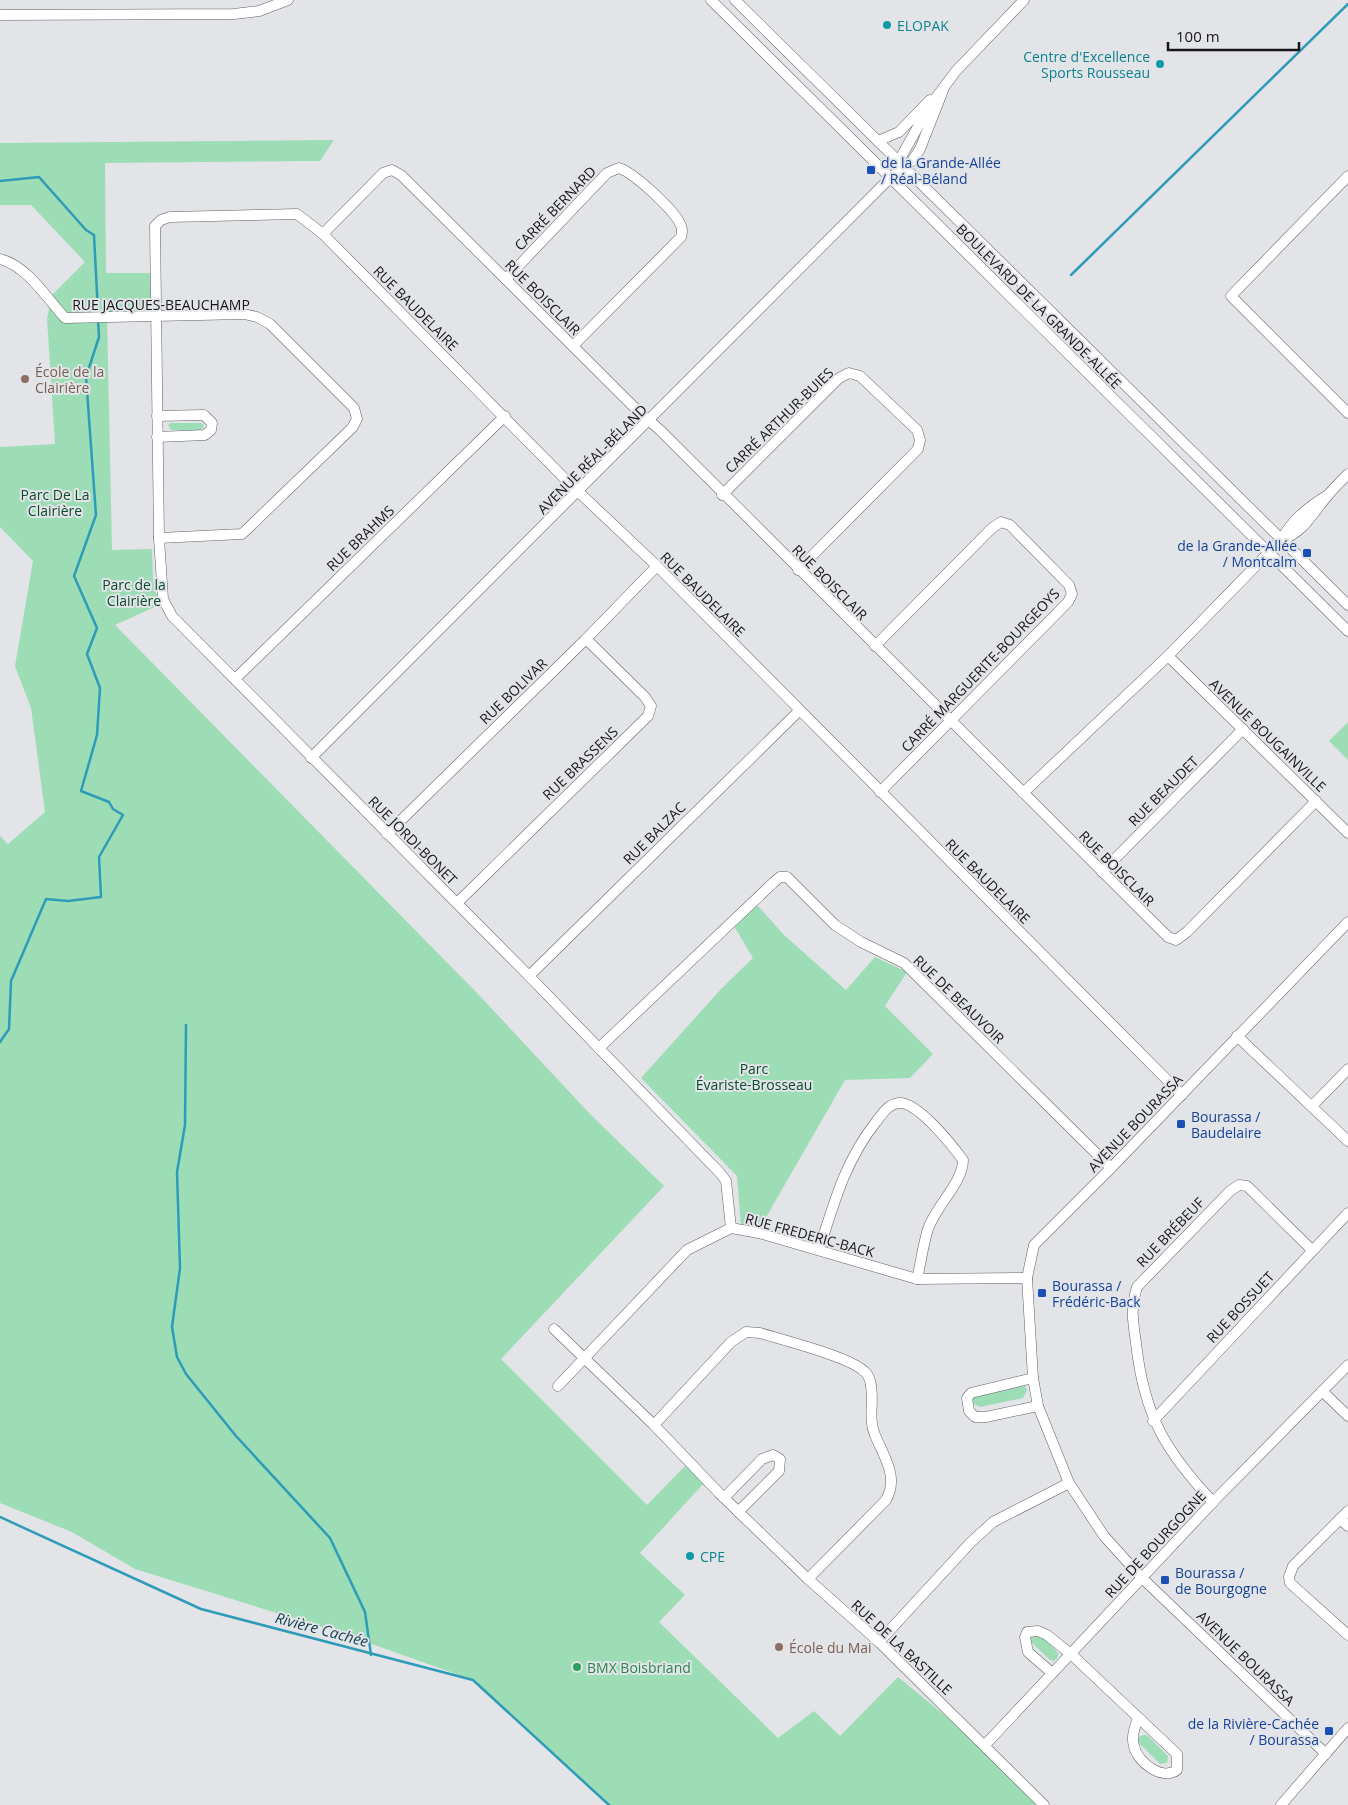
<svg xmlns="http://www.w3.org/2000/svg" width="1348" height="1805" font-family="'Open Sans',sans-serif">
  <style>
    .green { fill: #9cddb5 }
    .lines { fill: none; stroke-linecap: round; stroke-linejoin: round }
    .stream { stroke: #2e9bb9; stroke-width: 2.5 }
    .minor-casing { stroke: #5f6064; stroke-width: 11 }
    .minor { stroke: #fff; stroke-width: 10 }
    .culture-dot { fill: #0f9aa8; stroke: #e2e4e8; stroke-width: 2 }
    .transit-dot { fill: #1a4fb4; stroke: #e2e4e8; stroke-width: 2 }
    .education-dot { fill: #8d6e63; stroke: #e2e4e8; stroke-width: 2 }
    .leisure-dot { fill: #2e9e5b; stroke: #e2e4e8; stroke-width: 2 }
    .labels { text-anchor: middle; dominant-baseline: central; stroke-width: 4; stroke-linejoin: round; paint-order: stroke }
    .culture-label { font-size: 14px; fill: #0d838f; stroke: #e2e4e8; text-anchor: start }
    .transit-label { font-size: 14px; fill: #164399; stroke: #e2e4e8; text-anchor: start }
    .street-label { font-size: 14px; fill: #171719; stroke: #e2e4e8 }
    .education-label { font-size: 14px; fill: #785e54; stroke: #e2e4e8; text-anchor: start }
    .park-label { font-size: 14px; fill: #0a4b2d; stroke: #e2e4e8 }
    .leisure-label { font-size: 14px; fill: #27864d; stroke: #e2e4e8; text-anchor: start }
    .water-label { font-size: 15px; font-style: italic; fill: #14424f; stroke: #e2e4e8 }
  </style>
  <rect width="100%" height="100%" fill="#e2e4e8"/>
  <g class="green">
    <polygon points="334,140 320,161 105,163 106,273 156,273 157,316 107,317 112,550 152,549 153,580 159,605 115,625 478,994 590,1114 664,1186 501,1359 647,1505 685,1466 704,1483 640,1553 685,1595 659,1622 778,1738 814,1711 840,1736 898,1677 982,1746 1041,1805 609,1805 473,1680 338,1632 135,1569 72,1532 0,1503 0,836 8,844 45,812 31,708 15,666 33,561 0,527 0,447 55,444 47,318 52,295 85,262 31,205 0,205 0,143"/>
    <polygon points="170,423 202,423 204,426 201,430 171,430 168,425"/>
    <polygon points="1348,722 1348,760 1329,741"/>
    <polygon points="757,905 784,935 846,990 875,957 907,972 885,1006 933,1054 910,1078 845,1080 761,1226 741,1227 737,1176 641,1078 722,988 753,958 734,926"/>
    <polygon points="1020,1383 1025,1385 1027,1390 1023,1398 980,1407 972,1403 971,1397"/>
    <polygon points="1040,1634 1058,1653 1058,1657 1054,1661 1050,1660 1031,1642 1030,1636"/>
    <polygon points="1143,1735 1147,1735 1168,1756 1167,1763 1160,1764 1138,1742 1139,1737"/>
  </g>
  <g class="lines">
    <g class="stream">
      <polyline points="0,181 39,177 86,230 94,235 98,313"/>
      <polyline points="1071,275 1348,4"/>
      <polyline points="186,1025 185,1125 177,1172 180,1268 172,1327 177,1357 186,1374 236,1436 330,1538 365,1612 371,1655"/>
      <polyline points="0,1042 9,1029 11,981 46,899 68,901 101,897 99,857 123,815 113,809 109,802 81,791 97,735 100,688 87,654 97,628 74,576 96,515 86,377 99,337 98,319"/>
      <polyline points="0,1517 201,1609 473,1680 609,1805"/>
    </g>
    <g class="minor-casing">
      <g id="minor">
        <polyline points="711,0 1348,631"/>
        <polyline points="735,0 1348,605"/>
        <polyline points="0,15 234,14 259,11 288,0"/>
        <polyline points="878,141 899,132 930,100"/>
        <polyline points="896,166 929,107 956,71 1024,0"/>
        <polyline points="1348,176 1231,296 1348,413"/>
        <polyline points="323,234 383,173 392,170 401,175 641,414 660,430 1168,937 1176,940 1187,932 1316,801"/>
        <path d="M0,259C26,265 47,298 65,318L244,314L257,317L270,324L354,408L357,419L352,428L242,534L159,538"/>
        <path d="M506,279L607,173L619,168C634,173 676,211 681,226C683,230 682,233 681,237L573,346"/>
        <polyline points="157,416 204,415 212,423 211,430 205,435 157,437"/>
        <polyline points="722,495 839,378 849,373 860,376 917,430 920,440 918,449 798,570"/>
        <path d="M1281,540C1305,532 1313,512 1329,494C1335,487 1342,480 1348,474"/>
        <polyline points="875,646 992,528 1001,522 1010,525 1069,585 1072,594 1068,602 880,792"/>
        <polyline points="1168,656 1348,833"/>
        <polyline points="235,679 505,416"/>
        <polyline points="311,758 890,178 912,161 920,149 944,88"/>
        <path d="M1023,793L1168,656L1281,540C1292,520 1308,507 1328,495"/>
        <polyline points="387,834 586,639 657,566"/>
        <polyline points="1102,872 1243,729"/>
        <polyline points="457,903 648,716 651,706 645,697 586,639"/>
        <polyline points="529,976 799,711"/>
        <polyline points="1237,1036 1348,1141"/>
        <polyline points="599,1048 773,883 780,877 787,877 835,925 861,942 904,963 1111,1168"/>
        <polyline points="1312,1106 1348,1069"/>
        <polyline points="731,1228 726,1181 720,1173 529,976 172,616 163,599 159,538 155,226 161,220 170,217 297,214 323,234 568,482 657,566 1182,1095"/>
        <path d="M819,1250C834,1203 845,1161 876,1122C882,1114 888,1104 899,1103C917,1101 952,1145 963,1160C963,1183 936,1205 928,1229C923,1245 921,1262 917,1279"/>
        <polyline points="554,1329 654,1425 719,1493 808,1579 879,1642 1044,1805"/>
        <polyline points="1033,1378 971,1393 967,1398 969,1411 975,1417 986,1417 1038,1406"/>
        <polyline points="558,1386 687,1250 731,1228 759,1233 917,1279 1027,1278"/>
        <polyline points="1322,1391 1348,1416"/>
        <polyline points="1153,1421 1348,1213"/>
        <path d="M654,1425L731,1342L746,1332L760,1333C783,1340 851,1357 865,1372C868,1374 871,1382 871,1386C874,1402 868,1419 875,1435C884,1457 899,1477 886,1500L808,1579"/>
        <polyline points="724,1498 762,1459 773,1455 780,1459 779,1471 738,1512"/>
        <path d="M1213,1502C1165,1451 1144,1415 1136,1343C1133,1320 1130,1310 1137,1287L1230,1191L1239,1185L1247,1186L1312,1250"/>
        <polyline points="1348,1511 1293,1566 1289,1577 1290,1583 1348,1635"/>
        <polyline points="1340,1519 1348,1526"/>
        <polyline points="879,1642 971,1542 993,1522 1069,1483"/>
        <path d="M1052,1673L1028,1652L1025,1637L1027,1632L1038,1631L1047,1635L1072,1655L1177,1754V1770C1162,1781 1137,1762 1134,1746C1131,1736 1135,1727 1138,1718"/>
        <polyline points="985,1745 1213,1502 1348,1365"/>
        <polyline points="1326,1754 1142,1578 1104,1536 1069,1483 1038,1406 1033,1378 1027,1278 1034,1245 1111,1168 1348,922"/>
        <polyline points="1281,1805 1348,1728"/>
      </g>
    </g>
    <use href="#minor" class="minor"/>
  </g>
  <g class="culture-dot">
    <circle cx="887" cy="25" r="5"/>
    <circle cx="1160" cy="64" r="5"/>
    <circle cx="690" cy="1556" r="5"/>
  </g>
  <g class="transit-dot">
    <rect x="866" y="165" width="10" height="10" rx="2.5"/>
    <rect x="1302" y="548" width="10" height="10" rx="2.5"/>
    <rect x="1176" y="1119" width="10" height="10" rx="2.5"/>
    <rect x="1037" y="1288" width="10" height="10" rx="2.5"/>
    <rect x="1160" y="1575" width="10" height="10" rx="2.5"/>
    <rect x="1324" y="1726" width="10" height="10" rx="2.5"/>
  </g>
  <g class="education-dot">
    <circle cx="25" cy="379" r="5"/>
    <circle cx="779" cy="1647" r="5"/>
  </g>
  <circle class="leisure-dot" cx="577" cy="1667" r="5"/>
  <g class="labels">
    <g class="culture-label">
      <text x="897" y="25">ELOPAK</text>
      <text x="1150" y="56" text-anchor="end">Centre d'Excellence<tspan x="1150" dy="16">Sports Rousseau</tspan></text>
      <text x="700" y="1556">CPE</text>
    </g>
    <g class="transit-label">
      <text x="881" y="162">de la Grande-Allée<tspan x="881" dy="16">/ Réal-Béland</tspan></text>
      <text x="1297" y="545" text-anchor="end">de la Grande-Allée<tspan x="1297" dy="16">/ Montcalm</tspan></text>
      <text x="1191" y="1116">Bourassa /<tspan x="1191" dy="16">Baudelaire</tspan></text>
      <text x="1052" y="1285">Bourassa /<tspan x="1052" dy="16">Frédéric-Back</tspan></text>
      <text x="1175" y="1572">Bourassa /<tspan x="1175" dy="16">de Bourgogne</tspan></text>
      <text x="1319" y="1723" text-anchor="end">de la Rivière-Cachée<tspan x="1319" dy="16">/ Bourassa</tspan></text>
    </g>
    <g class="street-label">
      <text transform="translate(555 208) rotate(-46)">CARRÉ BERNARD</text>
      <text transform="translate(543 297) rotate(45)">RUE BOISCLAIR</text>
      <text x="161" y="304">RUE JACQUES-BEAUCHAMP</text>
      <text transform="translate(1039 306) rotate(45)">BOULEVARD DE LA GRANDE-ALLÉE</text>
      <text transform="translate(416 308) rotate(45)">RUE BAUDELAIRE</text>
      <text transform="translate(779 420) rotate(-44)">CARRÉ ARTHUR-BUIES</text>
      <text transform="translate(592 459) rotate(-45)">AVENUE RÉAL-BÉLAND</text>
      <text transform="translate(360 538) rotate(-44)">RUE BRAHMS</text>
      <text transform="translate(830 582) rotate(45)">RUE BOISCLAIR</text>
      <text transform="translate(703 594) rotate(45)">RUE BAUDELAIRE</text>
      <text transform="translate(980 670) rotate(-46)">CARRÉ MARGUERITE-BOURGEOYS</text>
      <text transform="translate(513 691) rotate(-44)">RUE BOLIVAR</text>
      <text transform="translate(1268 735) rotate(44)">AVENUE BOUGAINVILLE</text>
      <text transform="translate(580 763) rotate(-44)">RUE BRASSENS</text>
      <text transform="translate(1163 791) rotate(-45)">RUE BEAUDET</text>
      <text transform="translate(654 833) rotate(-45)">RUE BALZAC</text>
      <text transform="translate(413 840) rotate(45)">RUE JORDI-BONET</text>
      <text transform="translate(1117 868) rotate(45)">RUE BOISCLAIR</text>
      <text transform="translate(988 881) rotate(45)">RUE BAUDELAIRE</text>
      <text transform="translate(959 999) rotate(44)">RUE DE BEAUVOIR</text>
      <text transform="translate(1135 1123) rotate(-46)">AVENUE BOURASSA</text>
      <text transform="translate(1170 1232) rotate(-46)">RUE BRÉBEUF</text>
      <text transform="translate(810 1235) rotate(15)">RUE FREDERIC-BACK</text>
      <text transform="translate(1240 1307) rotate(-47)">RUE BOSSUET</text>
      <text transform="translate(1155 1544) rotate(-47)">RUE DE BOURGOGNE</text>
      <text transform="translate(902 1647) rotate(43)">RUE DE LA BASTILLE</text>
      <text transform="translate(1246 1658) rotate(44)">AVENUE BOURASSA</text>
    </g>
    <g class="education-label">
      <text x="35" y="371">École de la<tspan x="35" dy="16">Clairière</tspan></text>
      <text x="789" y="1647">École du Mai</text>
    </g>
    <g class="park-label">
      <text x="55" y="494">Parc De La<tspan x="55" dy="16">Clairière</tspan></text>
      <text x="134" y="584">Parc de la<tspan x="134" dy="16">Clairière</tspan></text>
      <text x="754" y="1068">Parc<tspan x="754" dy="16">Évariste-Brosseau</tspan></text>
    </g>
    <g class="leisure-label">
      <text x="587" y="1667">BMX Boisbriand</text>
    </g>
    <g class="water-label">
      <text transform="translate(322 1629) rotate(15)">Rivière Cachée</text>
    </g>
  </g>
  <path d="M1168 42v8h131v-8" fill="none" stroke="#171719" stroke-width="2.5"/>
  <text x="1176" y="42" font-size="15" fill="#171719" stroke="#e2e4e8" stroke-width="4" paint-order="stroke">100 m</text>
</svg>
